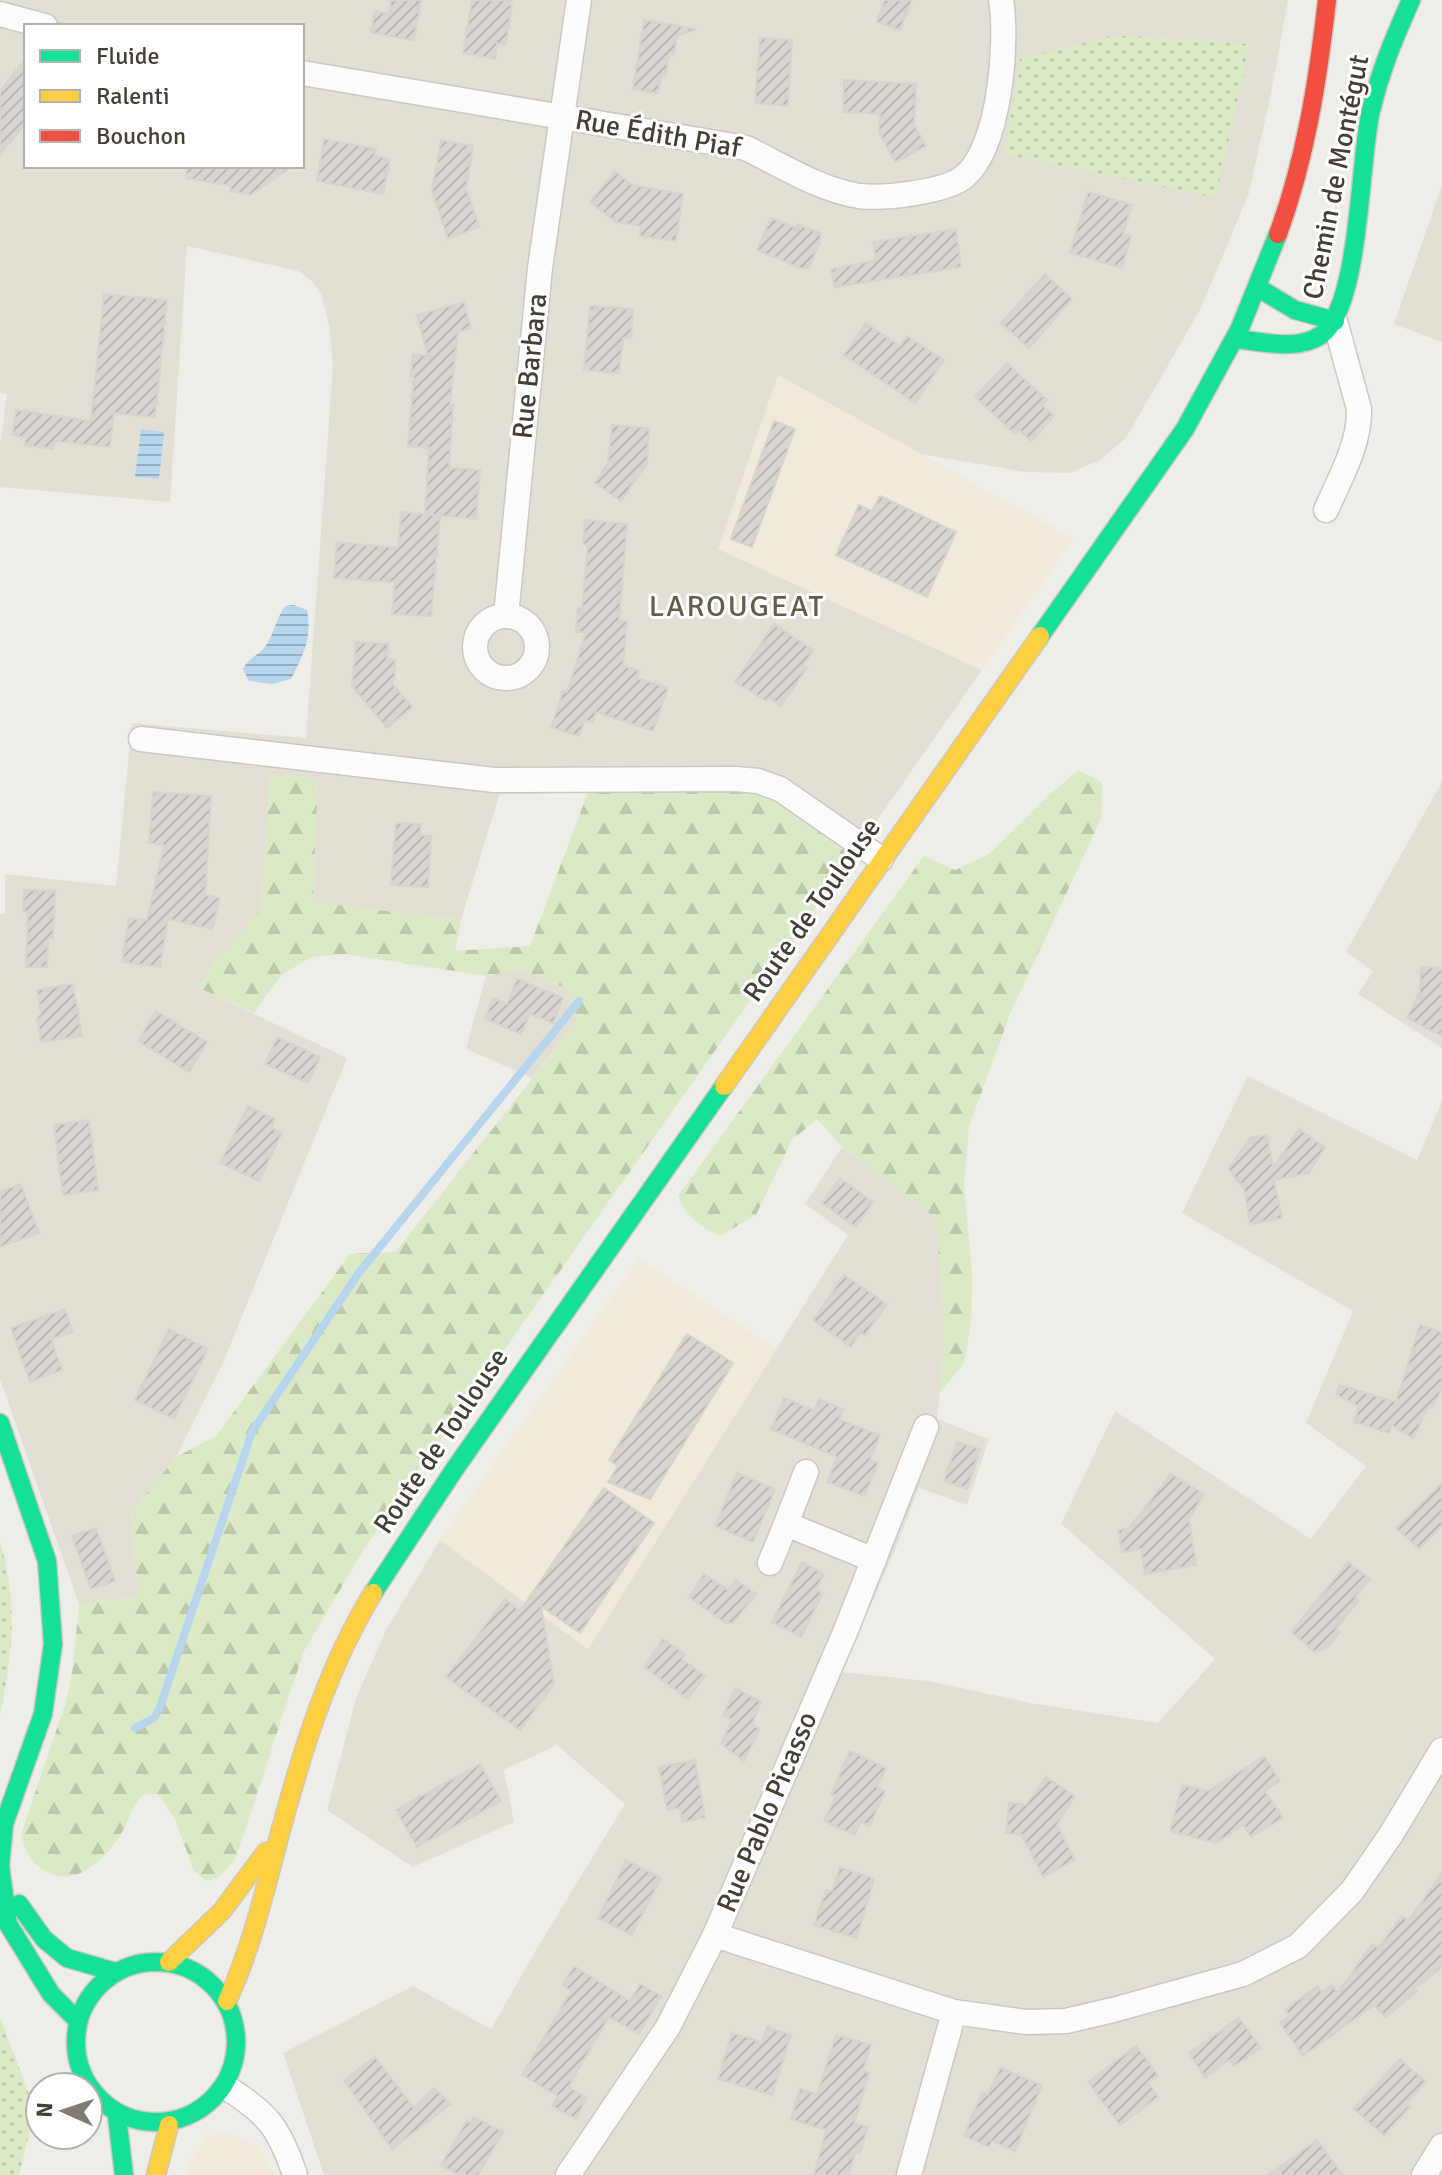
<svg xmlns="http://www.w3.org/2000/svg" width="1442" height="2175" font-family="Signika,sans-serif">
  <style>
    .residential { fill: #e3dfd5; fill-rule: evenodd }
    .commercial { fill: #f1e9da }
    .grass { fill: url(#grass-dots) }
    .forest { fill: url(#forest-firs) }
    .water { fill: url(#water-rules) }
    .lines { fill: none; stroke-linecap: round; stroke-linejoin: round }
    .stream { stroke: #b7d6ed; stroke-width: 8 }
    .building { fill: url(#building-hatch); stroke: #d6d4ce; stroke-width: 2 }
    .street-casing { stroke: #cbc9c3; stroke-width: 27 }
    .fast-casing { stroke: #cecabe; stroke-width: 21 }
    .slow-casing { stroke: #cecabe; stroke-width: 21 }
    .jam-casing { stroke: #cecabe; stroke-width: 21 }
    .street { stroke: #fcfcfc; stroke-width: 24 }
    .fast { stroke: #16e098; stroke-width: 18 }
    .slow { stroke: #ffcf43; stroke-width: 18 }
    .jam { stroke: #f24e42; stroke-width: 18 }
    .labels { text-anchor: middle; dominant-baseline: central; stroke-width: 6; stroke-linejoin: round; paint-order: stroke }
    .street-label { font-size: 28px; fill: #443e34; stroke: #fff }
    .neighbourhood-label { font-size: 30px; letter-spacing: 2px; fill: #665c4b; stroke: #fff }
  </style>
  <defs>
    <pattern id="grass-dots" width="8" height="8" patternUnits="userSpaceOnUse" patternTransform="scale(2)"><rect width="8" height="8" fill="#daeac7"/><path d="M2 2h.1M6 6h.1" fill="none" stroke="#bccaac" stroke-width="1.8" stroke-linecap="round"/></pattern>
    <pattern id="forest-firs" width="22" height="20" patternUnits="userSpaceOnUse" patternTransform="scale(2)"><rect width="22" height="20" fill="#daeac7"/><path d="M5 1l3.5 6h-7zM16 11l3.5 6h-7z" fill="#bccaac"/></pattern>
    <pattern id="water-rules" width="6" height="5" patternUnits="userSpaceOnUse" patternTransform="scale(2)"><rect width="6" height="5" fill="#b7d6ed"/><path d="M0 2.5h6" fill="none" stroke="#96afc1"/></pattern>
    <pattern id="building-hatch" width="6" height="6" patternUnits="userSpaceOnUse" patternTransform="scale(2)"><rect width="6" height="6" fill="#d8d5d0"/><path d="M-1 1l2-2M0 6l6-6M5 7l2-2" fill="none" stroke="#bbb8b3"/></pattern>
  </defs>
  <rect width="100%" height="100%" fill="#eeede8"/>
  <g class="residential">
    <path d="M0,0H1288L1271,94L1249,193L1201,308L1126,438L1100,460L1070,473L1025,472L921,454L778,375L719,549L982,670L857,849L782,802L502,786L461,920L313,902L318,778L270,774L261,909L214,961L199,988L347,1058L223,1363L176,1457L130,1514L139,1597L79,1604L0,1379V914H5V874L116,886L132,723L306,738L333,366L329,326L322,296L313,282L298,271L187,246L170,502L0,487V445L7,394L0,393ZM26,26H302V166H26ZM1115,35L1249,44L1004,154L1016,97Z"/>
    <polygon points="1442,185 1442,342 1394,324"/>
    <polygon points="1442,782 1442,1048 1358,994 1373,971 1346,952"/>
    <polygon points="521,969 567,989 577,1022 532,1078 466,1049 486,976"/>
    <polygon points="1248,1076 1417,1160 1442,1101 1442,2175 324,2175 283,2053 413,1986 491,2029 536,1950 625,1804 557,1745 504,1770 514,1822 413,1867 327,1810 356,1698 386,1630 440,1540 588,1649 848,1235 805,1204 842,1147 937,1218 945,1335 937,1419 989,1439 967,1505 919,1488 893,1555 841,1672 928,1681 1031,1703 1158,1723 1215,1659 1061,1524 1115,1411 1311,1539 1366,1466 1306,1423 1353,1311 1182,1213"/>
  </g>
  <g class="commercial">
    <polygon points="778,375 1073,538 982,670 718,549"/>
    <polygon points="639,1259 777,1349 588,1649 440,1540"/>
    <polygon points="226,2134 244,2138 258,2148 275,2175 187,2175 190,2162 207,2136"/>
  </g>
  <g class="grass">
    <polygon points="1115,35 1250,44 1216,198 1004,154 1020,59"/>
    <path d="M0,1541C18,1603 13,1652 0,1714Z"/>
    <polygon points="0,2017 35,2110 19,2175 0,2175"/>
  </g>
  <g class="forest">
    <path d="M1078,770L1102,782L1101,819L1010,1014L969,1127L964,1185L972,1272L971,1323L964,1363L939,1394L945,1335L936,1218L842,1147L817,1119L792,1140L756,1215L720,1236C701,1227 685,1216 678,1196L924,856L955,870L989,854L1049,795Z"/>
    <path d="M270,774L318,778L313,902L461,920L455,951L530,946L590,787L734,789L760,793L782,802L857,849L364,1549L304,1651L235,1860L218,1878L206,1881L194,1871L174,1817L158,1794L143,1795C132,1805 129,1820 122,1832C110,1854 81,1884 54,1875C34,1868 26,1855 21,1834L66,1702L73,1667L79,1604L139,1597L130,1514L176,1457L216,1436L350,1254L395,1252L577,1022L567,989L521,969L486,976L345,954L312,957L281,975L254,1013L199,988L214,961L261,909Z"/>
  </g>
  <g class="water">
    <polygon points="141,429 164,432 159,479 135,477"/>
    <path d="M294,605L307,610C312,638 304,654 291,679L272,684L249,681L243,669C248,658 258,656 265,647C274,634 276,619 285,606Z"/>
  </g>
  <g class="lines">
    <polyline class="stream" points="135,1728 154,1718 159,1710 252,1432 358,1274 579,1001"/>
  </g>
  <g class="building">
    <polygon points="391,0 421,0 414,40 371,33 375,11 389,14"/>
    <polygon points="472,0 511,0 510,5 512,5 506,45 497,43 495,59 463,53"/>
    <polygon points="885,0 912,0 900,30 877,22"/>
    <polygon points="644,20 697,29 677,36 674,55 669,54 665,77 661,76 658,93 633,89"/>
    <polygon points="760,38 792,40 788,106 755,103"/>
    <polygon points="26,58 26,123 0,154 0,91"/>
    <polygon points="844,80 916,84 914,124 926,146 895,162 879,132 880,114 843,112"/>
    <polygon points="324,139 376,149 374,156 390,159 383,194 317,181"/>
    <polygon points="441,140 473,146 466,189 479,227 448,239 432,191"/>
    <polygon points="187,166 293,166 250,195 230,191 231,186 186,178"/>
    <polygon points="615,171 632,185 683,194 676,241 640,236 641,226 616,222 590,202"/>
    <polygon points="1088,192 1132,205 1123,234 1131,236 1122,268 1070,253"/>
    <polygon points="771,218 796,228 798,224 820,233 820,242 809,268 800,268 757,250"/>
    <polygon points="956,229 961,267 835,287 831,269 876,260 873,242"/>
    <polygon points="1045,274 1072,299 1029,348 1001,323"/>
    <polygon points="104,294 167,300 155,417 114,413 110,447 54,441 53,449 25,445 26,437 13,435 16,410 91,421"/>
    <polygon points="464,302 471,328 458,332 450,405 453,405 449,468 480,470 476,519 425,514 429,448 408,446 414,377 411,376 413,354 428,356 417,315"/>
    <polygon points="590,306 633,309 631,338 623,338 619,373 584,370"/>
    <polygon points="866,323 900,346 907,336 944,360 915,403 844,355"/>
    <polygon points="1007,363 1047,400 1042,405 1054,416 1031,441 1019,430 1015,434 975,397"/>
    <polygon points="774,421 795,429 752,547 731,539"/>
    <polygon points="612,425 649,428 647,463 621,501 595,483 608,463"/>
    <polygon points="880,496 956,532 927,597 836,555 859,505 872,511"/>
    <polygon points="401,512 440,516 431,616 392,614 395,582 334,578 337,542 398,548"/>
    <polygon points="585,520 627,524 619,621 627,621 623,666 639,671 637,678 668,688 653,731 596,712 593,723 585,720 579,736 551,727 563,691 567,692 586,632 576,632 578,608 582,608 588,545 583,544"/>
    <polygon points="774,624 813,650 803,666 807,668 781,706 769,697 766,701 735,682"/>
    <polygon points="356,642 388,644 387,659 395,660 395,679 391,682 412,707 387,728 352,686"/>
    <polygon points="153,792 211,796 205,895 220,898 212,929 168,919 160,967 122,962 129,918 147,920 164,845 149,843"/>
    <polygon points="396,823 421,824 420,835 431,836 428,887 391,885"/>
    <polygon points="24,890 55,891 53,938 48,938 47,967 26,967 28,912 23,911"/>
    <polygon points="1421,967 1442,968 1442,1036 1407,1018 1420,991"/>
    <polygon points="517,979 563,998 553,1023 530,1014 521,1034 485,1019 493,998 507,1004"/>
    <polygon points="73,984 82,1036 41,1042 37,1018 41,1013 37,990"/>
    <polygon points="156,1011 207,1042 189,1072 138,1041"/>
    <polygon points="277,1037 320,1057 308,1083 265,1064"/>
    <polygon points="248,1106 275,1119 271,1128 282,1133 259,1181 220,1163"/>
    <polygon points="89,1120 98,1190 63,1195 54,1125"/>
    <polygon points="1299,1129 1325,1147 1309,1173 1274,1180 1282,1218 1250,1224 1244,1188 1228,1169 1250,1138 1267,1135 1273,1168"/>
    <polygon points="840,1178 873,1202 856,1227 822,1203"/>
    <polygon points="21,1184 39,1233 0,1247 0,1191"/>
    <polygon points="844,1275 887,1304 865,1335 861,1332 851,1347 813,1320"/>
    <polygon points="65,1309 73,1332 51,1339 62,1370 30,1382 11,1328"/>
    <polygon points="1420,1325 1442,1332 1442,1389 1432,1408 1429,1406 1413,1438 1391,1425 1389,1433 1354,1422 1359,1407 1336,1394 1340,1385 1396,1402"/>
    <polygon points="169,1329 208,1349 174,1419 135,1400"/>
    <polygon points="687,1334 733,1363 650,1499 608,1482 618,1466 609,1460"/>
    <polygon points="784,1398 814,1410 819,1399 843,1409 839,1420 880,1435 870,1460 878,1463 865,1496 827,1482 837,1457 771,1429"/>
    <polygon points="957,1442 980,1449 967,1489 944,1481"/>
    <polygon points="737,1473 775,1489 753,1542 715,1526"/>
    <polygon points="1171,1474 1204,1494 1189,1519 1196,1565 1145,1574 1141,1549 1122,1552 1118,1530 1129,1528"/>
    <polygon points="1442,1483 1442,1526 1419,1549 1396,1528"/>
    <polygon points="604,1488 654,1523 580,1633 541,1606 554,1684 520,1730 446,1677 505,1599 520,1611"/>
    <polygon points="96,1528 115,1581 91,1589 72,1536"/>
    <polygon points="802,1562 824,1574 816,1590 823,1593 801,1637 772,1622"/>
    <polygon points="1348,1562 1370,1579 1355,1598 1358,1601 1336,1629 1340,1632 1328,1647 1315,1652 1291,1632"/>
    <polygon points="704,1574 728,1590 736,1580 756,1594 733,1623 725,1623 689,1597"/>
    <polygon points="663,1639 685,1654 682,1659 705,1676 688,1699 644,1667"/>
    <polygon points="735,1688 761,1702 752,1725 759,1728 759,1731 744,1761 721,1744 732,1720 723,1716"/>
    <polygon points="850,1751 886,1768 877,1787 885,1791 870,1826 861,1822 854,1835 824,1821 836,1796 831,1794"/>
    <polygon points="1264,1756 1280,1781 1265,1791 1283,1818 1251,1837 1243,1825 1216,1843 1170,1831 1182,1785 1208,1791"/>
    <polygon points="695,1760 705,1818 682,1822 680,1808 667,1810 659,1767"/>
    <polygon points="480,1764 501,1801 417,1847 396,1810"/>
    <polygon points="1046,1777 1075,1796 1057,1825 1075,1860 1043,1877 1022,1835 1006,1833 1009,1803 1026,1805"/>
    <polygon points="626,1860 661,1878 632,1935 598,1918"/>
    <polygon points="840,1867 874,1879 857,1938 814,1925 826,1890 832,1891"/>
    <polygon points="1442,1873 1442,1967 1414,1989 1417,1991 1386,2017 1374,2005 1303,2056 1280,2023 1290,2016 1285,2010 1317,1986 1322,1992 1332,1985 1338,1993 1372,1944 1378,1948 1402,1916 1409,1920"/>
    <polygon points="574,1966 630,2001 640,1984 661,1996 639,2034 609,2017 568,2087 587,2098 576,2119 552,2106 558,2096 522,2075 571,1991 562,1985"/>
    <polygon points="1239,2018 1261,2048 1234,2066 1229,2060 1205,2077 1189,2053"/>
    <polygon points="767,2027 791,2035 772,2095 718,2079 732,2033 762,2042"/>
    <polygon points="836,2035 871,2045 863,2071 869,2073 854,2124 868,2127 860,2153 855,2152 849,2175 814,2175 826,2130 791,2119 800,2089 817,2094"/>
    <polygon points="1136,2046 1158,2075 1148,2082 1158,2097 1120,2125 1088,2082"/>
    <polygon points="375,2057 414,2108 434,2088 451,2104 392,2149 344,2080"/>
    <polygon points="1400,2059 1426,2082 1406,2104 1410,2107 1384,2135 1354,2109"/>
    <polygon points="1000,2068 1042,2085 1015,2151 992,2141 989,2147 964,2136 982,2092 988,2095"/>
    <polygon points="474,2117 503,2132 478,2175 459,2175 441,2165 467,2120 470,2123"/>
    <polygon points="1317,2140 1343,2175 1269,2175"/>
  </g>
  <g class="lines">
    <g class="street-casing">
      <g id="street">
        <polyline points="0,14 45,26"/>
        <path d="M302,73L746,148C781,165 820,190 859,196C883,199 947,192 965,176C1000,146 1008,42 1001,0"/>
        <path d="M1326,510C1340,478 1360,444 1359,409L1335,321"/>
        <polyline points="506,616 540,268 579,0"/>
        <circle cx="506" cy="647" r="31"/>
        <polyline points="141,739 494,780 736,779 758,781 780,789 881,859"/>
        <polyline points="786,1524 806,1472"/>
        <polyline points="770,1563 786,1524 874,1560"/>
        <polyline points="715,1935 954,2012 1026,2022 1066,2021 1113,2010 1243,1974 1298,1946 1352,1891 1390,1836 1442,1750"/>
        <path d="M226,2087C268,2114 279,2127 295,2175"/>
        <polyline points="568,2175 668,2027 715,1935 846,1630 926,1427"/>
        <polyline points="909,2175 954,2012"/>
        <polyline points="1424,2175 1442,2146"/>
      </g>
    </g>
    <g class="fast-casing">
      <g id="fast">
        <polyline points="1260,289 1295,310 1335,321"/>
        <path d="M1237,339C1262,342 1299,351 1321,335C1361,306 1359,159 1371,110C1381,68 1394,39 1411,0"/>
        <polyline points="1040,636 1185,429 1240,328 1278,234"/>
        <polyline points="0,1423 47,1561 53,1644 43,1714 4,1824 0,1866"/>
        <polyline points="373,1593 454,1470 724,1086"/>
        <polyline points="0,1866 8,1924 51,1994 77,2020"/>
        <polyline points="19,1904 44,1939 67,1958 115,1972"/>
        <circle cx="156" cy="2042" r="80"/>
        <polyline points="117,2116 124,2175"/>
      </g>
    </g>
    <g class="slow-casing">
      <g id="slow">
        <polyline points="724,1086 1040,636"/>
        <polyline points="169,1962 222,1911 266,1852"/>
        <path d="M227,2001C253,1945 266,1885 282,1826C304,1745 329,1665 373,1593"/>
        <polyline points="156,2175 169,2125"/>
      </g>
    </g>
    <g class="jam-casing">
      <path id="jam" d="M1278,234C1306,158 1318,79 1327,0"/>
    </g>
    <use href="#street" class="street"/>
    <use href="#fast" class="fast"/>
    <use href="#slow" class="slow"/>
    <use href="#jam" class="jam"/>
  </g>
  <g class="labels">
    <g class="street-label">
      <text transform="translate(658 134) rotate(10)">Rue Édith Piaf</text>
      <text transform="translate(1336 177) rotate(-79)">Chemin de Montégut</text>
      <text transform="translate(530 366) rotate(-84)">Rue Barbara</text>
      <text transform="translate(812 910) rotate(-55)">Route de Toulouse</text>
      <text transform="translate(441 1441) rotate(-56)">Route de Toulouse</text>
      <text transform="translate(767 1812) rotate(-67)">Rue Pablo Picasso</text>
    </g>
    <g class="neighbourhood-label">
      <text x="737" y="606">LAROUGEAT</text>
    </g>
  </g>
  <rect x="24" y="24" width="280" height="144" fill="#ffffff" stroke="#b4b2ae" stroke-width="2"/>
  <rect x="40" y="50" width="40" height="12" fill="#16e098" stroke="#b4b2ae" stroke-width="2"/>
  <text x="96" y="64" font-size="24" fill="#443e34">Fluide</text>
  <rect x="40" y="90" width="40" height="12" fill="#ffcf43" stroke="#b4b2ae" stroke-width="2"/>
  <text x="96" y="104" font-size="24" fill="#443e34">Ralenti</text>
  <rect x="40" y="130" width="40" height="12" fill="#f24e42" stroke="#b4b2ae" stroke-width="2"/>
  <text x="96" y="144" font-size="24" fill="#443e34">Bouchon</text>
  <g transform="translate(64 2111) rotate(273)"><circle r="38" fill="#ffffff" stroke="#b4b2ae" stroke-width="2"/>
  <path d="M0-6L14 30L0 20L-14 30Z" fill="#807b73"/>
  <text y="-12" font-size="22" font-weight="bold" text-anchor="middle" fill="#443e34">N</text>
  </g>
</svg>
